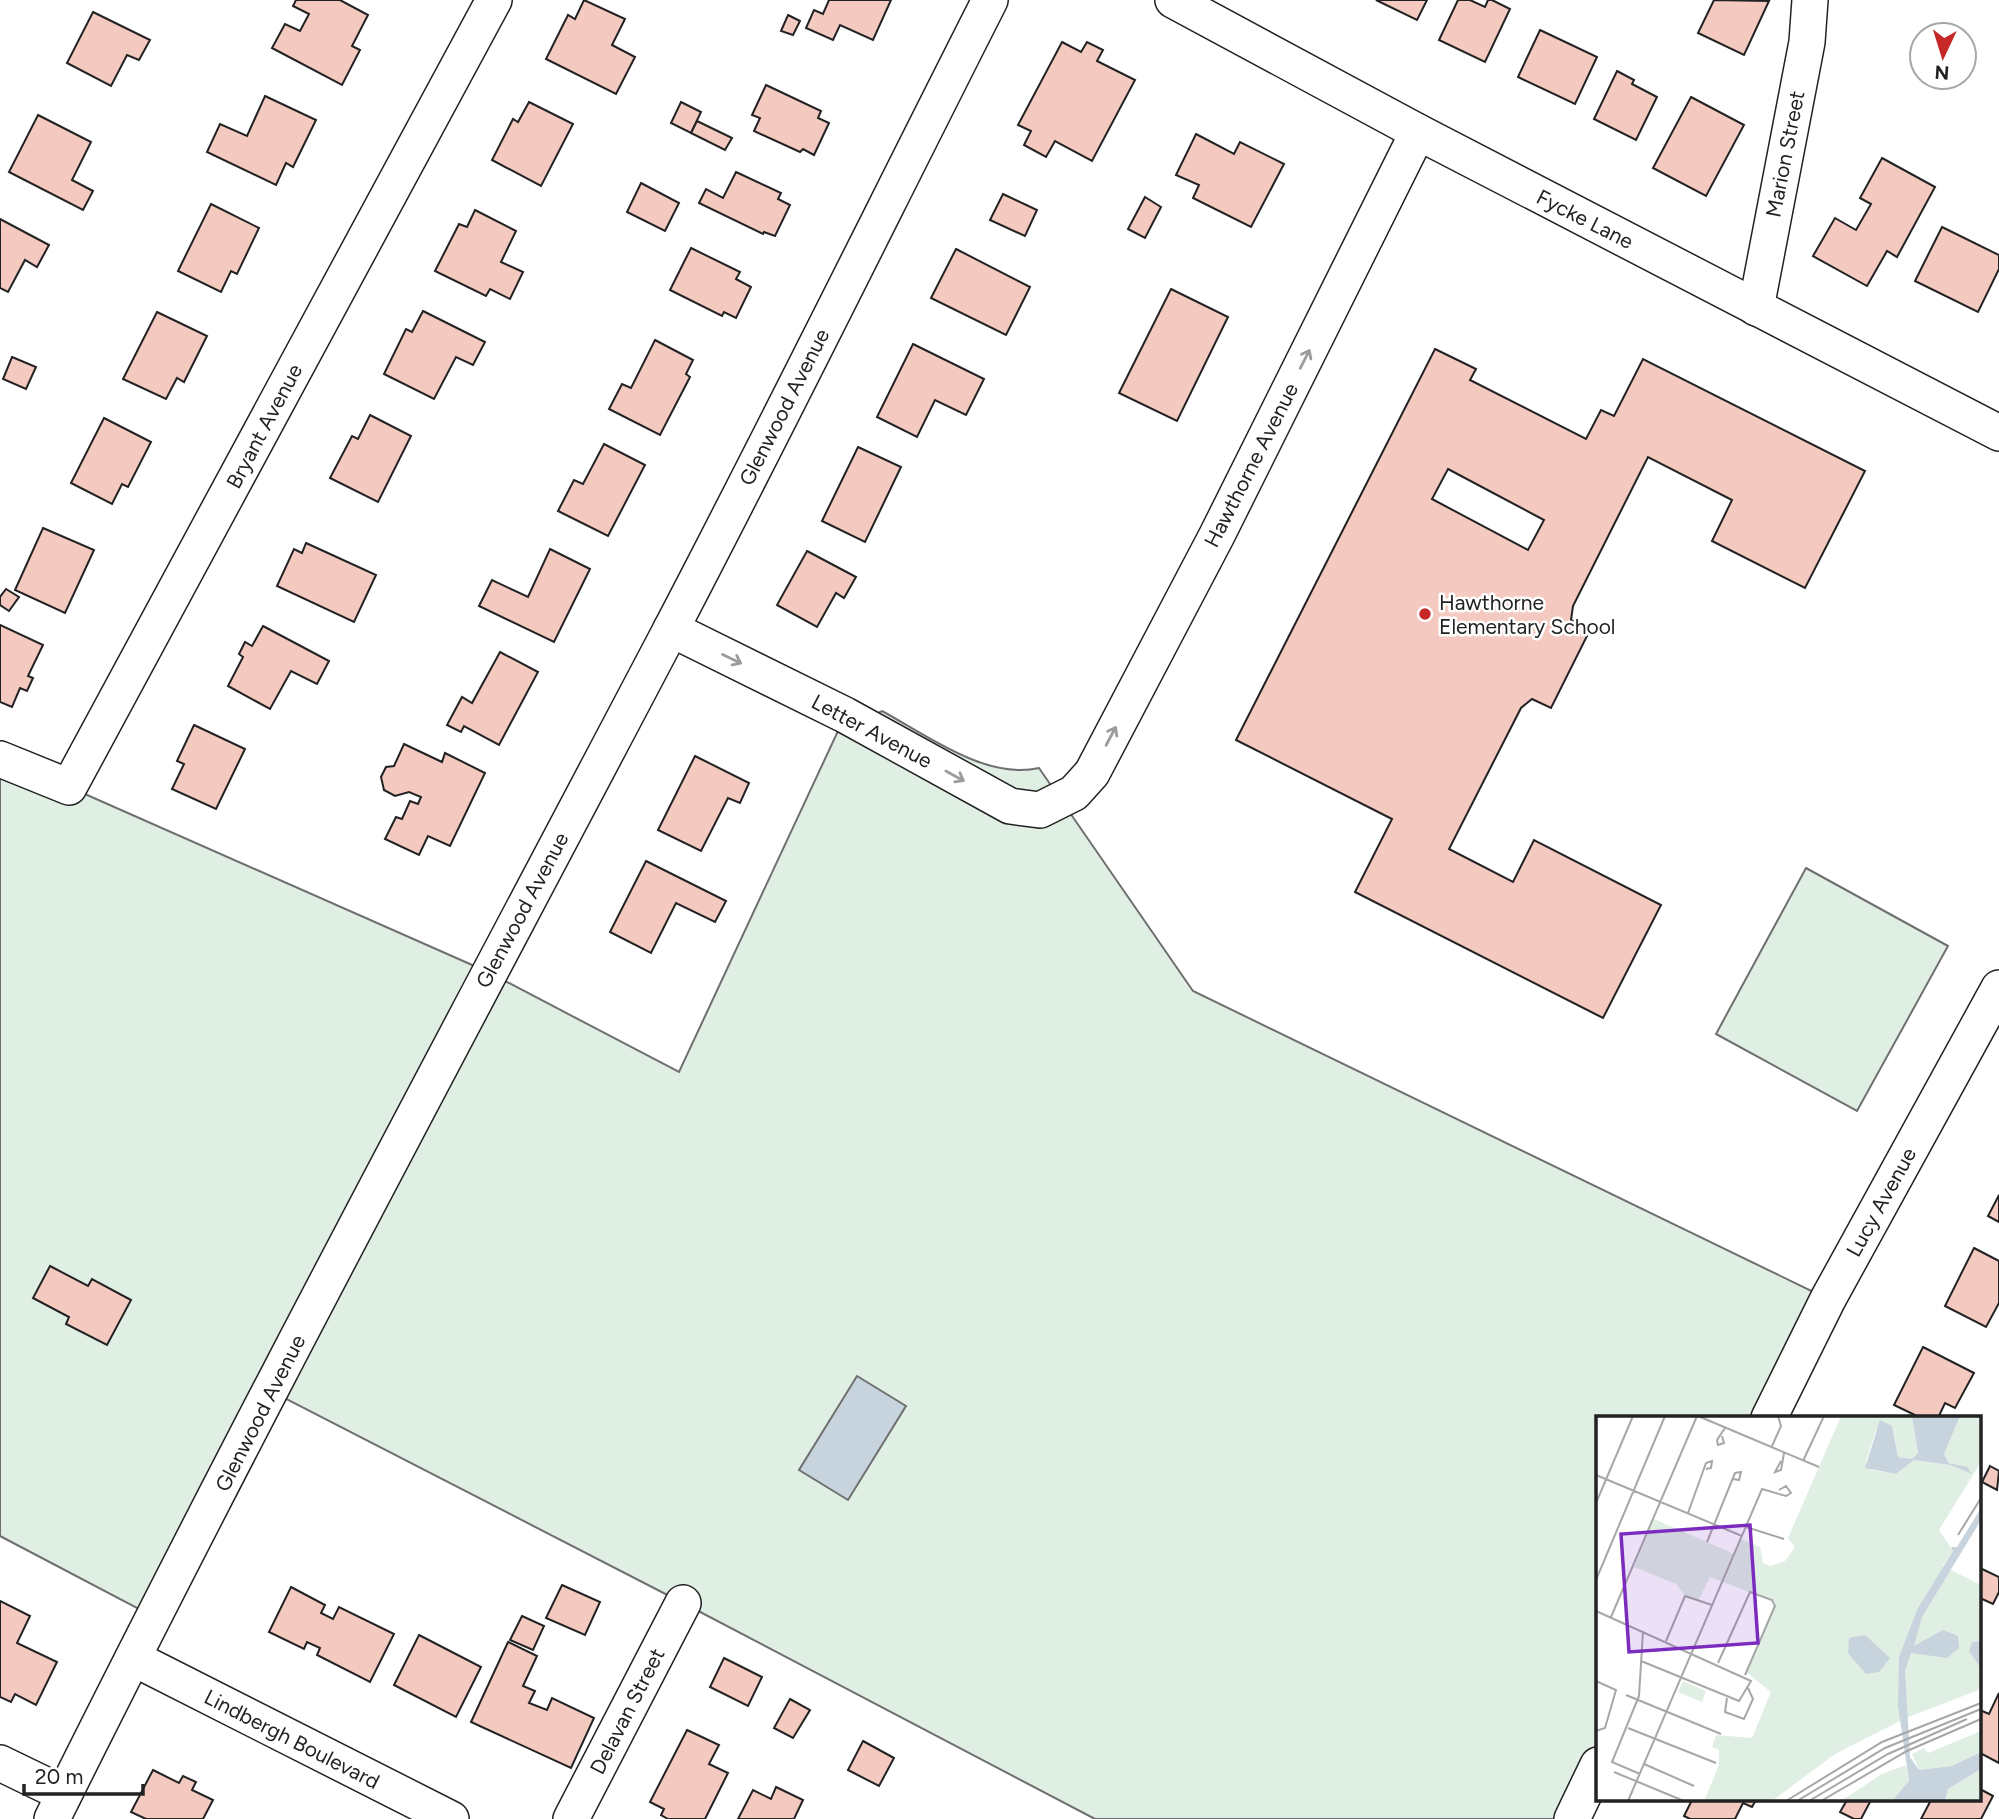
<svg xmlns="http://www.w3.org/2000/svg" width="1999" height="1819" font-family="Figtree,sans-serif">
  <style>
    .green { fill: #e0efe3; stroke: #6f6f6f; stroke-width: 2 }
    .water { fill: #c7d3dd; stroke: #6f6f6f; stroke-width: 2 }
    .building { fill: #f3c9c0; stroke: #222; stroke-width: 2; fill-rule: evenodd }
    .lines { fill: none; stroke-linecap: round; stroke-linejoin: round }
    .street-casing { stroke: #222; stroke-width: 38 }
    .street { stroke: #fff; stroke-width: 35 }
    .oneway { stroke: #9c9c9c }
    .poi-dot { fill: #c62828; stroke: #fff; stroke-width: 2.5 }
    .labels { text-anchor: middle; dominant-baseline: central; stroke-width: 5; stroke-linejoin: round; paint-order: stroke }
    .street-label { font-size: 21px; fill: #222; stroke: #fff }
    .poi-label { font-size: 21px; fill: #222; stroke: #fff; text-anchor: start }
    .inset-road { fill: none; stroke: #a7a7a7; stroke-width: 2 }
    .view { fill: #7b2cbf; fill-opacity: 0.15; stroke: #7b2cbf; stroke-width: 3.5 }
    .inset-edge { fill: none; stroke: #222; stroke-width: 3.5 }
  </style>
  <rect width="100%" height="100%" fill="#fff"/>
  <g class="green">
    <path d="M882,711C928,736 986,780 1039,768L1193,991L1828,1299L1769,1418H1598V1765L1572,1819H1095L683,1603L271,1391L154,1617L0,1536V759L69,787L488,972L679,1072L838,731Z"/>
    <polygon points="1806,868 1948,946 1857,1111 1716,1034"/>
  </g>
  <polygon class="water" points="857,1376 906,1406 848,1500 799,1470"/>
  <g class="building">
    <polygon points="296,0 340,0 368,15 352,46 360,50 342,85 272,48 285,24 300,31 309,14 293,6"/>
    <polygon points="584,0 625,19 612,45 635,57 616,94 546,59 568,15 575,19"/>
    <polygon points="829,0 891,0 873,40 840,25 833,40 806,28 814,10 823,14"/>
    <polygon points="1376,0 1427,0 1417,20"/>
    <polygon points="1458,0 1470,0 1485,7 1488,0 1492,0 1510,9 1485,62 1439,40"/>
    <polygon points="1714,0 1769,1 1744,55 1698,33"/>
    <polygon points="93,12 150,40 139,60 127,55 111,86 67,63"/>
    <polygon points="788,15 800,21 793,35 781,31"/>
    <polygon points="1540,30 1597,57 1575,104 1518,77"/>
    <polygon points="1062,42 1081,52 1087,42 1103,50 1097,61 1135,80 1092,161 1055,141 1046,157 1024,145 1031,131 1018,125"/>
    <polygon points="1617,71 1634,80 1632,84 1657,97 1636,140 1594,119"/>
    <polygon points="766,85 821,111 818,118 829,123 814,155 803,149 800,152 754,131 760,118 752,115"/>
    <polygon points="265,96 316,120 293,167 286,163 276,185 207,152 220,124 247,136"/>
    <polygon points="1691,97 1744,125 1706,196 1653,168"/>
    <polygon points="529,102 573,124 541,186 492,160 513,119 518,122"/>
    <polygon points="681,102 701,112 691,133 671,123"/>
    <polygon points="38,115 91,142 72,180 93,191 83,210 9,172"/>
    <polygon points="697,121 732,138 725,150 691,133"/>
    <polygon points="1196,134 1234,154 1240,142 1284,164 1251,227 1193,198 1199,185 1176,175"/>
    <polygon points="1882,158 1935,187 1897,257 1887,251 1867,286 1813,256 1835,218 1856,230 1871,204 1860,198"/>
    <polygon points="736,172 781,193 778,199 790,205 775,236 764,232 763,234 699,203 706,189 723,198"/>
    <polygon points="641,183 679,203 665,231 627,212"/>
    <polygon points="1003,194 1037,210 1025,236 990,220"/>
    <polygon points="1145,197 1161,207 1145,238 1128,229"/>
    <polygon points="211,204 259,228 237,274 231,271 221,292 178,271"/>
    <polygon points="475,210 516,231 501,262 523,272 510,299 490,289 486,296 435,271 459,224 467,227"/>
    <polygon points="0,219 49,245 37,267 25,260 8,292 0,288"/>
    <polygon points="1942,227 1999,255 1999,269 1978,312 1915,281"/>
    <polygon points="691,248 740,272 736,279 751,287 736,318 724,312 722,316 670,290"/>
    <polygon points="956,249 1030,287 1006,335 931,298"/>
    <polygon points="1171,289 1228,317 1177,421 1119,393"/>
    <polygon points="423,311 485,342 473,365 456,357 434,399 384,374 406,329 412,332"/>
    <polygon points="157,312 207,336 184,382 177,378 166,399 123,379"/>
    <polygon points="655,340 693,360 686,374 690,377 660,435 609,409 622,384 631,388"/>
    <polygon points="913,344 984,379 966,415 935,400 917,437 877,417"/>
    <path d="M1435,349L1476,369L1470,380L1586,439L1601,410L1614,416L1643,359L1865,471L1805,588L1712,541L1732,500L1648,457L1573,606L1571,620L1590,630L1551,708L1532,699L1521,708L1449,849L1513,882L1534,840L1661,905L1603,1018L1355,892L1392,819L1236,740ZM1448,469L1544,520L1528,550L1432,499Z"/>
    <polygon points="12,357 36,367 26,389 3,379"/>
    <polygon points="370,415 411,436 378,502 330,478 352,436 358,439"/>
    <polygon points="104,418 151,442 128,487 122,484 112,504 71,483"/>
    <polygon points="604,444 645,465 608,536 558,511 574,480 583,484"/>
    <polygon points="858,447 901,467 865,542 822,521"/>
    <polygon points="43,528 94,550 65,613 15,590"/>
    <polygon points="306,543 376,575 354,622 277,586 294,549 302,553"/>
    <polygon points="550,549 590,569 554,642 479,606 492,580 528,597"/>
    <polygon points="807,551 856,577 844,598 836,593 817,627 777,605"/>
    <polygon points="6,589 19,597 9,611 0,605 0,597"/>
    <polygon points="0,625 43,645 28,676 33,678 27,691 20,688 12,707 0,702"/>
    <polygon points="263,626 329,661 317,684 291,671 270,709 228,686 243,657 239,654 245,642 252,646"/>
    <polygon points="500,652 538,672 499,745 464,726 461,732 447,725 462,697 472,703"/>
    <polygon points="194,725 245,749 216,809 172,789 184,764 177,761"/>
    <polygon points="404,744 442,762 445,753 485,773 450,846 428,836 419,855 385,839 396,817 402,819 410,801 418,804 421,797 409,792 395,796 384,790 381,777 386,767 394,766"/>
    <polygon points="695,756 749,783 740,803 728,798 701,851 658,830"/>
    <polygon points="646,861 726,901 715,922 676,903 651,953 610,932"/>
    <polygon points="1999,1195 1999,1222 1988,1216"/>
    <polygon points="1974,1248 1999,1261 1999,1303 1986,1327 1945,1306"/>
    <polygon points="50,1266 88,1286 92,1279 131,1300 107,1345 66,1324 69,1317 33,1298"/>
    <polygon points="1923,1347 1974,1373 1955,1408 1945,1403 1938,1418 1921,1418 1894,1405"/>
    <polygon points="1990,1466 1999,1471 1997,1490 1982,1482"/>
    <polygon points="1980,1568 1999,1577 1999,1592 1993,1604 1980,1598"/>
    <polygon points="562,1585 600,1602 585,1635 546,1618"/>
    <polygon points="291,1587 325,1605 321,1613 333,1619 339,1607 394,1634 370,1682 317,1655 320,1648 307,1642 304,1649 269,1632"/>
    <polygon points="0,1601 30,1616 17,1643 57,1662 36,1705 15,1694 11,1702 0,1697"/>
    <polygon points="522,1616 544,1626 533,1650 510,1640"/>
    <polygon points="419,1635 481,1667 456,1717 394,1685"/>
    <polygon points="508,1642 537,1656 523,1686 535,1691 529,1703 547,1710 552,1698 594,1718 571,1768 471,1722"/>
    <polygon points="724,1658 762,1677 748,1706 710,1687"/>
    <polygon points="1999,1693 1999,1763 1980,1753 1980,1710 1989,1714"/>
    <polygon points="790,1699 810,1710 793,1738 774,1728"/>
    <polygon points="687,1730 719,1745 709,1764 728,1773 705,1819 668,1819 661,1815 664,1809 650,1802"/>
    <polygon points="863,1741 894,1758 879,1786 848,1770"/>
    <polygon points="153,1770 179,1783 183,1776 196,1782 192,1790 213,1800 203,1819 146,1819 131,1812"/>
    <polygon points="776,1787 803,1800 794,1819 738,1819 753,1790 771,1799"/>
    <polygon points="1980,1789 1993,1796 1981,1819 1921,1819 1931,1800 1980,1800"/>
    <polygon points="1692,1800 1756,1800 1752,1807 1743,1803 1735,1819 1690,1819 1684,1816"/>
    <polygon points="1847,1800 1871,1800 1861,1819 1854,1819 1840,1812"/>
  </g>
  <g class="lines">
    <g class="street-casing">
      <g id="street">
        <polyline points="1173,0 1418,132 1999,433"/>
        <polyline points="1756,308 1807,42 1810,0"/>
        <polyline points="671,629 845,715 1010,806 1040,810 1074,793 1092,773 1217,535 1418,132"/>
        <polyline points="0,759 69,787 494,0"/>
        <polyline points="1769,1418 1828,1299 1999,988"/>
        <polyline points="133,1658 451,1819"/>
        <polyline points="0,1763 64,1794"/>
        <path d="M52,1819C250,1420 462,1027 669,633C779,423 883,211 990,0"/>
        <polyline points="571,1819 683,1603"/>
        <polyline points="1572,1819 1598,1765"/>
      </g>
    </g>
    <use href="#street" class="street"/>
  </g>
  <defs><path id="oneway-shaft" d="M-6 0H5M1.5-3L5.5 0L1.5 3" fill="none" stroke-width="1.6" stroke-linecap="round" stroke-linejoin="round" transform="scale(1.75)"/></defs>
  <g class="oneway">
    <use href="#oneway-shaft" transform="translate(1305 359) rotate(-63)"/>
    <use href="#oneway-shaft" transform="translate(732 659) rotate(26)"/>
    <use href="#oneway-shaft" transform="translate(1111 736) rotate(-62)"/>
    <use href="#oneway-shaft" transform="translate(955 776) rotate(29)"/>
  </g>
  <circle class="poi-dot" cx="1425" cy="614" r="7"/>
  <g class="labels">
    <g class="street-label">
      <text transform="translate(1785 154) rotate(-79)">Marion Street</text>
      <text transform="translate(1585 219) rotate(27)">Fycke Lane</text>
      <text transform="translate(784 407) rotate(-63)">Glenwood Avenue</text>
      <text transform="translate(264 426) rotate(-62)">Bryant Avenue</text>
      <text transform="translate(1251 465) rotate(-63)">Hawthorne Avenue</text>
      <text transform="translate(872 731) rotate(28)">Letter Avenue</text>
      <text transform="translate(522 910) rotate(-62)">Glenwood Avenue</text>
      <text transform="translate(1881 1202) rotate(-61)">Lucy Avenue</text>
      <text transform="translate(260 1413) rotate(-63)">Glenwood Avenue</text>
      <text transform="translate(627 1711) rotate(-63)">Delavan Street</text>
      <text transform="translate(292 1739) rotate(27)">Lindbergh Boulevard</text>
    </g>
    <g class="poi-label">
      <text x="1439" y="602">Hawthorne<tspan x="1439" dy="24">Elementary School</tspan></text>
    </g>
  </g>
  <g transform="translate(1596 1416)">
    <rect width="385" height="385" fill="#fff"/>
    <path d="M245,0H316L322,37L316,43L302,41L298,18L280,14L270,45L275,54L300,58L318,44L354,49L375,58L353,46L348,38L364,0H385V46L343,114L357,135L347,150L385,169V273L310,302L239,338L176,385H108L123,349V334L116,331L120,319L156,322L175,276L150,256L179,186L114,161L102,185L91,182L80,168L38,151L58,103L138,138L145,123L164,131L167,147L174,150L189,145L199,131L192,122ZM87,265L110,275L106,286L82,276ZM385,315V336L356,350L323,354L316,338L328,332L332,337ZM310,349L313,366L296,385H245L286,358ZM385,353V385H349L352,373Z" fill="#e0efe3"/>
    <path d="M316,0H364L348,38L353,47L371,51L376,58L354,49L318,44L300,58L269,52L284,4L296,10L302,41L316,43L322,37ZM385,92V104L326,201L318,230L347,214L362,220L363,232L351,242L315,237L309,255L314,341L323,354L356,350L385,336V353L352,373L349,385H296L313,365L302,290L303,241L322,192L357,135L355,131H361ZM269,219L294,242L283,256L270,258L252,237L253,222ZM385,225V251H384L373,235L376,226Z" fill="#c7d3dd"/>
    <path class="inset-road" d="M102,0L223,51M126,20L128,27L122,29L121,24L129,12M176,30L185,10L182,0M185,45L179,56L185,54L188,37M207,45L228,0M0,59L146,120M0,87L37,0M92,97L110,47L116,45L115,52L110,53M150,111L188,123M362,119L385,82M111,126L139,57L145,56L143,64L137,63M0,164L69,0M0,195L155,265L143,285L45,245M15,201L101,0M70,225L89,180L116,189M122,247L154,176L176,184L179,190L149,259M0,265L20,274L9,312L0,315M30,279L125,318M131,282L129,296L148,303L157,283L152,272M32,312L120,347M48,348L98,370M18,356L88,385M44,358L16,346L43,280L47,215M32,385L166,73L190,80L195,77L190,70L183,74M190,385L286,326L385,287M201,385L289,332L385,293M213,385L292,338L371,303M225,385L311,335L385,303"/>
    <path class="view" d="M154,109L162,227L33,236L25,118Z"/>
    <rect width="385" height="385" class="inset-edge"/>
  </g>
  <g transform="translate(1943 56) rotate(184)"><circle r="33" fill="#ffffff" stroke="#a7a7a7" stroke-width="2"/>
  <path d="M0-5L12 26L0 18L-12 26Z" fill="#c62828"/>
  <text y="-10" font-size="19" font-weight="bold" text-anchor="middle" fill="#222222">N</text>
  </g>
  <path d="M24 1784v10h119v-10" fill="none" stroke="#222222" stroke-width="3.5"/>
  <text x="35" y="1784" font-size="21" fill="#222222" stroke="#ffffff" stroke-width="5" paint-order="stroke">20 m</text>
</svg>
